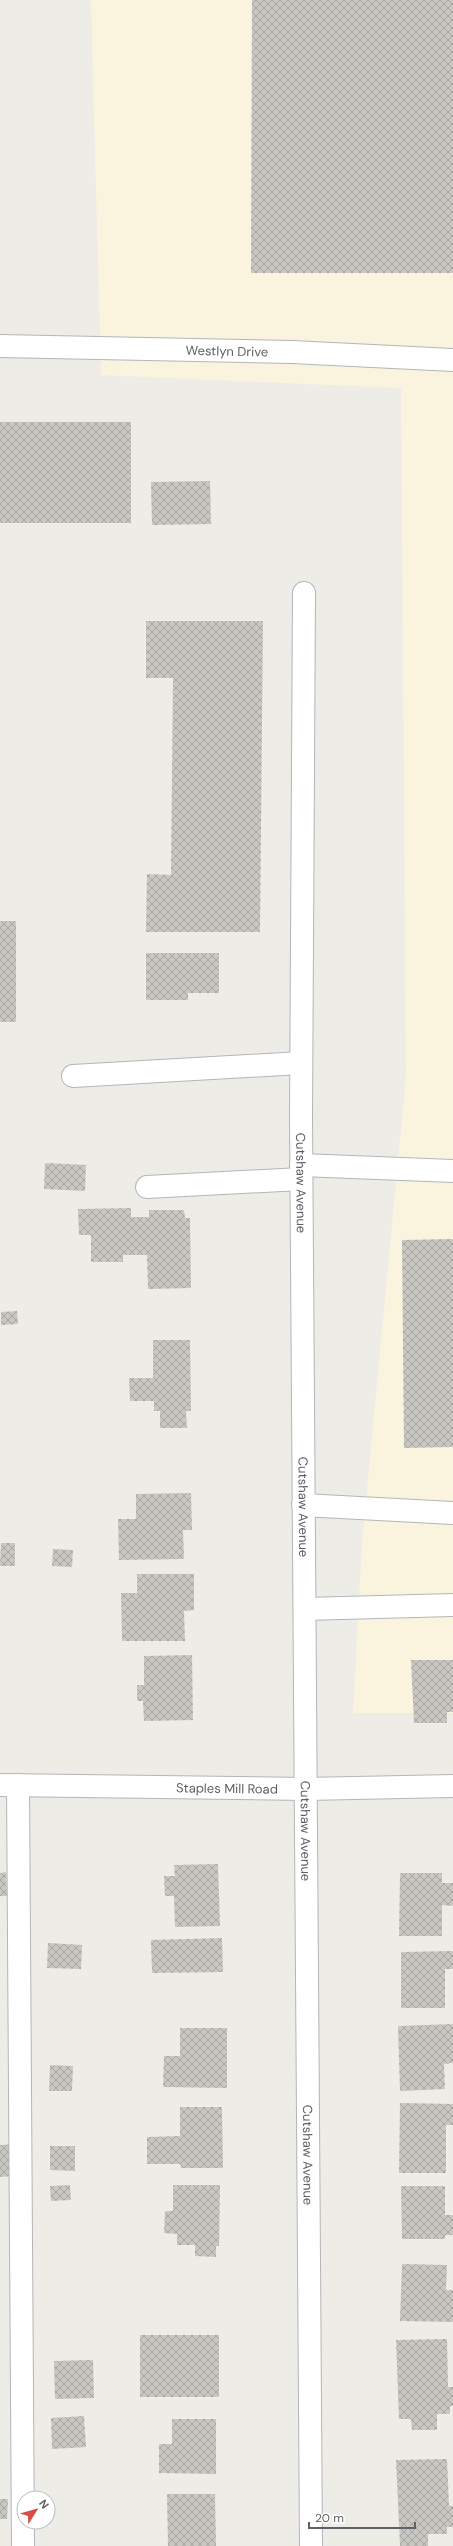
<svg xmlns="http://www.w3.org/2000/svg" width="453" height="2546" font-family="'DM Sans',sans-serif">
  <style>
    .commercial { fill: #faf4de }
    .building { fill: url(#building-cross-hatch) }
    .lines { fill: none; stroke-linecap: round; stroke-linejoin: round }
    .minor-casing { stroke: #b3b5b9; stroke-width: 24 }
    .minor { stroke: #fff; stroke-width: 22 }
    .labels { text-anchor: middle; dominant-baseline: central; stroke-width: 3.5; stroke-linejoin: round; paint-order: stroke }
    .street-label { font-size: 13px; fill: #5d6064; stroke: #fff }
  </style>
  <defs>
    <pattern id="building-cross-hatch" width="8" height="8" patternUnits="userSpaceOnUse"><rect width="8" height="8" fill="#c9c7c2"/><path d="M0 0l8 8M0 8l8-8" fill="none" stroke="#a6a5a1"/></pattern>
  </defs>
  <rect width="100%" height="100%" fill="#eeece6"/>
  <polygon class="commercial" points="91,0 453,0 453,1713 353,1713 362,1543 406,1076 401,388 101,375"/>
  <g class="building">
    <polygon points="252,0 453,0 453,273 251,273"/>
    <rect x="0" y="422" width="131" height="101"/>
    <polygon points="210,481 211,524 152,525 151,482"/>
    <polygon points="146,621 263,621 260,932 146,932 147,874 171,875 173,678 146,678"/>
    <rect x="0" y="921" width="16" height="101"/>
    <polygon points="146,953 219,953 219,993 188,993 188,1000 146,1000"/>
    <polygon points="45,1163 86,1165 85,1191 44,1189"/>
    <polygon points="131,1208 131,1217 149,1217 149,1210 184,1210 185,1218 190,1218 191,1288 148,1289 147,1255 123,1255 123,1262 91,1262 91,1235 79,1235 78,1209"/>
    <polygon points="453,1239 453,1447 404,1448 402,1240"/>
    <polygon points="17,1311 18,1324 1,1325 1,1312"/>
    <polygon points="153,1340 190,1340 191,1411 186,1411 187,1428 160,1428 160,1411 154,1411 154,1401 130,1401 129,1378 153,1378"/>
    <polygon points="191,1493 192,1530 183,1530 184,1559 119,1560 118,1519 136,1519 136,1494"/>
    <polygon points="1,1543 15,1543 15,1566 0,1566"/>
    <polygon points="53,1549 73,1550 72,1567 52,1566"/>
    <polygon points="137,1574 194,1574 194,1610 184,1611 185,1641 122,1641 121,1593 137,1593"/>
    <polygon points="192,1655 193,1720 144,1721 143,1701 137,1701 137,1685 144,1685 144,1656"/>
    <polygon points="411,1660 453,1660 453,1712 447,1712 447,1723 414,1723"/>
    <polygon points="218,1864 220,1926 175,1927 174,1896 165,1896 164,1876 175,1876 174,1865"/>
    <polygon points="6,1872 7,1896 0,1896 0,1873"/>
    <polygon points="400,1873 442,1873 442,1883 453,1883 453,1906 442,1905 442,1936 399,1936"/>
    <polygon points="222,1938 223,1972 152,1973 151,1940"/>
    <polygon points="48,1943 82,1945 81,1969 47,1968"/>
    <polygon points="453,1951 453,1969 445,1969 445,2008 401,2008 401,1952"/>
    <polygon points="453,2024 453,2063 444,2064 445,2089 400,2091 398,2026"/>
    <polygon points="180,2028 227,2028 227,2088 163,2087 164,2056 180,2056"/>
    <polygon points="50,2065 73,2066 72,2091 49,2091"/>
    <polygon points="400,2103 453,2104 453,2125 446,2125 446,2173 399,2173"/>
    <polygon points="180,2107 222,2107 223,2168 181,2168 180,2164 147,2164 147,2137 180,2136"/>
    <polygon points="15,2144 15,2176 0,2177 0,2145"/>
    <polygon points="50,2146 75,2146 75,2171 50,2170"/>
    <polygon points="70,2185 71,2200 51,2201 50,2186"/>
    <polygon points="173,2185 220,2185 219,2246 216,2246 216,2257 195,2256 195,2245 177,2245 177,2234 164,2233 165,2211 173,2211"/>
    <polygon points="401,2186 445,2186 445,2215 453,2215 453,2235 445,2235 445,2239 402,2239"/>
    <polygon points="402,2264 447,2265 446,2290 453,2290 453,2322 400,2321"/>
    <rect x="140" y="2335" width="79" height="62"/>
    <polygon points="447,2339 448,2387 453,2387 453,2406 450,2406 450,2414 437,2414 437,2430 412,2430 411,2419 399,2419 396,2340"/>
    <polygon points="93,2360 94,2398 55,2399 54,2361"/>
    <polygon points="84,2416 86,2447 52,2449 51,2418"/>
    <polygon points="172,2419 216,2419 216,2474 159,2473 159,2444 172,2444"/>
    <polygon points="447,2459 449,2506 453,2506 453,2527 447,2527 447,2534 428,2534 428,2546 400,2546 396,2460"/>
    <polygon points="167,2494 215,2494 216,2546 168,2546"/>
    <polygon points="0,2499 8,2499 7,2519 0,2519"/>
  </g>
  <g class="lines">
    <g class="minor-casing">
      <g id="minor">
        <path id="s1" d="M0,346L292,352L453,360"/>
        <path id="s2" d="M304,593L301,1117L311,2546"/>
        <polyline points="73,1076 301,1063"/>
        <polyline points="301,1165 453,1171"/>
        <polyline points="147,1187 301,1179"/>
        <polyline points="303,1505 453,1513"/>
        <polyline points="305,1609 453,1605"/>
        <path id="s3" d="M0,1785L305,1789L453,1786"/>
        <polyline points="18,1785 23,2546"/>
      </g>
    </g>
    <use href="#minor" class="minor"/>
  </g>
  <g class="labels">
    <g class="street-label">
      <text stroke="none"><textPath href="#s1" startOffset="227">Westlyn Drive</textPath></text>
      <text stroke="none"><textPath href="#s2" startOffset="590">Cutshaw Avenue</textPath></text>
      <text stroke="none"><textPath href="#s2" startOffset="914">Cutshaw Avenue</textPath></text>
      <text stroke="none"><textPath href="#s3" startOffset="227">Staples Mill Road</textPath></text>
      <text stroke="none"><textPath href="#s2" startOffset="1238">Cutshaw Avenue</textPath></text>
      <text stroke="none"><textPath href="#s2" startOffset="1562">Cutshaw Avenue</textPath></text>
    </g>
  </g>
  <g transform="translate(36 2510) rotate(53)"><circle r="19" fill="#ffffff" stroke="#bebfc1"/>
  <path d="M0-3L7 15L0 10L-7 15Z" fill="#d64e43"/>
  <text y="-6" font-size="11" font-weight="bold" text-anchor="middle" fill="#5d6064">N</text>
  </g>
  <path d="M309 2522v6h106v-6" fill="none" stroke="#5d6064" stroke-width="2"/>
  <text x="315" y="2522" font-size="12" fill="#5d6064" stroke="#ffffff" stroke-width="3" paint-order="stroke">20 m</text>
</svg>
